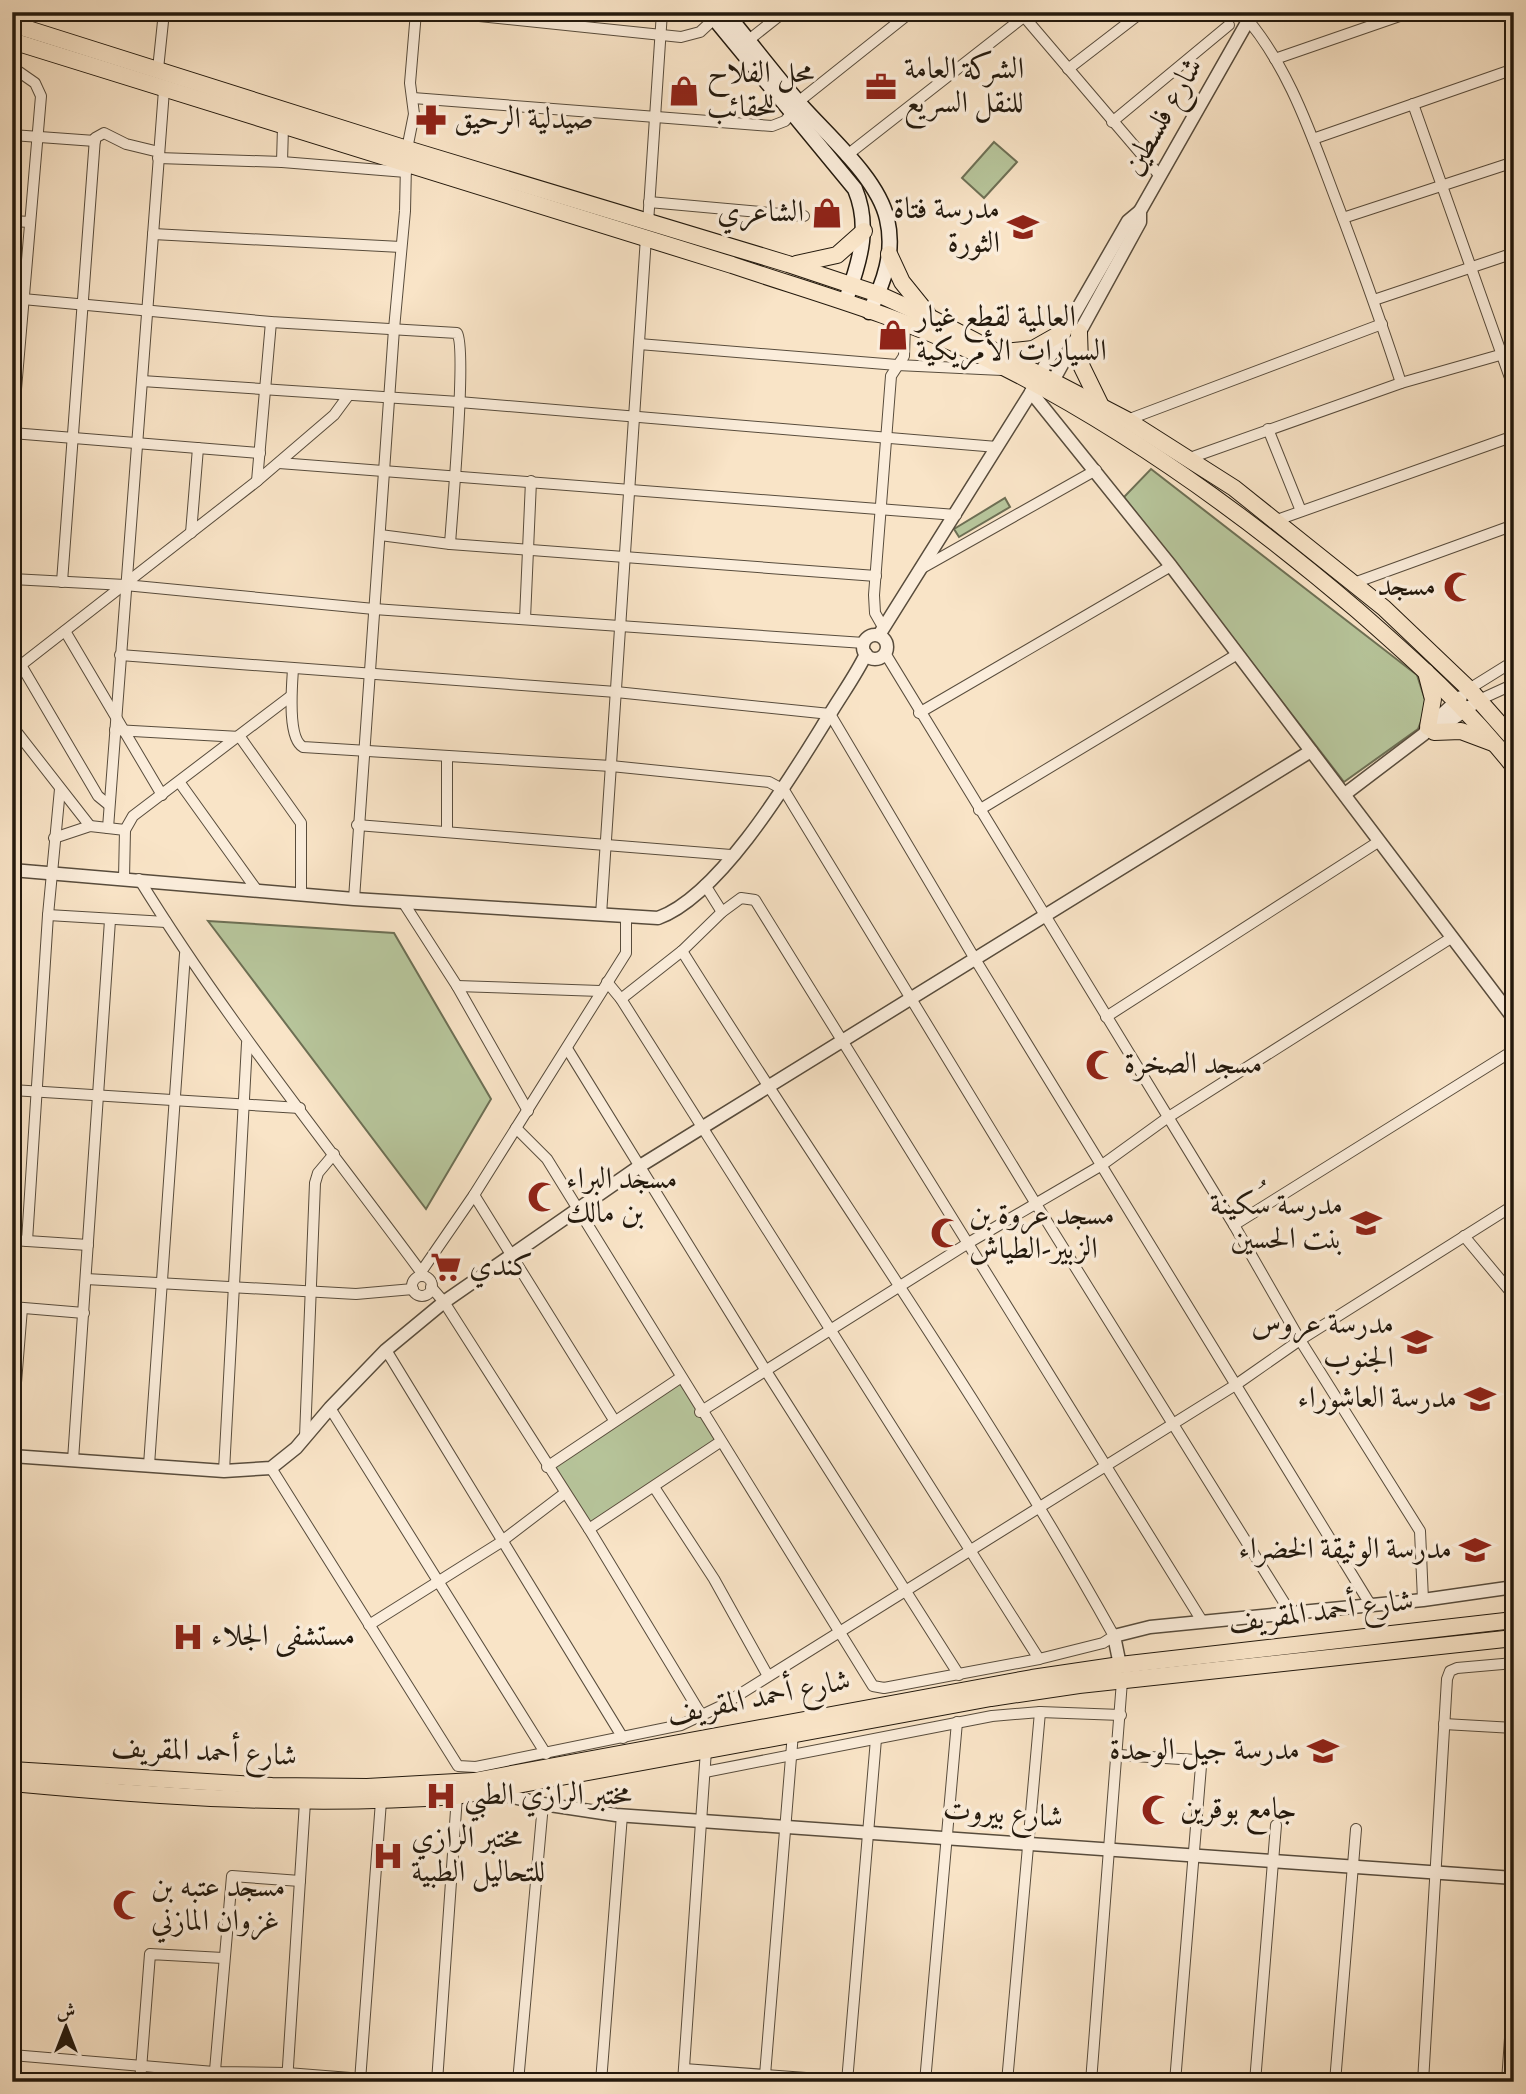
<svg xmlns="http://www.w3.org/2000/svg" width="1526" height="2094" font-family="'Sorts Mill Goudy',Amiri,serif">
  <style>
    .green { fill: #b7c59b; stroke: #6d6f54; stroke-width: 2 }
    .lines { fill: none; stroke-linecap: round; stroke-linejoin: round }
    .minor-casing { stroke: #584c3c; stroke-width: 12 }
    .tertiary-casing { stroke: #584c3c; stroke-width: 15 }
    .secondary-casing { stroke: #23190d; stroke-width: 17 }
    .primary-casing { stroke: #23190d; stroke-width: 18 }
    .trunk-casing { stroke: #23190d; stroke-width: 18 }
    .minor { stroke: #fbeddb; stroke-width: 10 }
    .tertiary { stroke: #fbeddb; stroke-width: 12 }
    .secondary { stroke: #fbeddb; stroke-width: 14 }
    .primary { stroke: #f9e4c7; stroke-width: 16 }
    .trunk { stroke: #f9e4c7; stroke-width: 16 }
    .labels { text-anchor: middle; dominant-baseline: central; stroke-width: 7; stroke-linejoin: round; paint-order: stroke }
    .poi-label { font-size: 30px; fill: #23190d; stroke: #fbeddb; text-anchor: start }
    .street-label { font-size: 30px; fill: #23190d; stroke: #fbeddb }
  </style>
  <rect width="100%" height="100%" fill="#f9e4c7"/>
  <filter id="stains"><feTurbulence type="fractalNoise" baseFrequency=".00286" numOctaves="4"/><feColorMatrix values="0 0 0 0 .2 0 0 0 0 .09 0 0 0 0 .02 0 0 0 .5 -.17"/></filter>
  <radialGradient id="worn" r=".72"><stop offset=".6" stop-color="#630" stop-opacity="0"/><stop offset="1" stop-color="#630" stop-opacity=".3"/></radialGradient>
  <g class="green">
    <polygon points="994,142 1017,162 984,198 962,178"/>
    <polygon points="1151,469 1417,675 1427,706 1418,729 1344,782 1124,497"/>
    <polygon points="1005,498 1010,507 959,537 954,529"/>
    <polygon points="208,921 394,933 491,1099 426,1209"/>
    <polygon points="680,1379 719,1442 589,1528 548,1466"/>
  </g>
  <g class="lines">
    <g class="minor-casing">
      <g id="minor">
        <polyline points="441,12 681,37 700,32 714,19"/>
        <path d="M1241,12C1286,61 1310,131 1333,192C1357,255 1380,318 1401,383"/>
        <polyline points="1021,13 1160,176"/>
        <polyline points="745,43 784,12"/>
        <polyline points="1275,59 1411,12"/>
        <polyline points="12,67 35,83 41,96 12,436"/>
        <polyline points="158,69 164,12"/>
        <polyline points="1068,69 1142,12"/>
        <polyline points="413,98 772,126 785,121 793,111"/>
        <polyline points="798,102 911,12"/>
        <polyline points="1413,104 1514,389"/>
        <polyline points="1112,122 1229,25"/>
        <polyline points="12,135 95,141"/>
        <polyline points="1313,139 1514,69"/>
        <polyline points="407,149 414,114 410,83 416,12"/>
        <polyline points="846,156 1030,12"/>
        <polyline points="158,158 282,162 406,172"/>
        <polyline points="282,162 283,127"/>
        <polyline points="649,202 804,216"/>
        <polyline points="1343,218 1514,162"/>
        <polyline points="12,221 30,222"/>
        <polyline points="648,223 662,12"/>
        <polyline points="153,234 401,247"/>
        <path d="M12,298L271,322L457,333C467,348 452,513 450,544"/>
        <polyline points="1374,300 1514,253"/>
        <polyline points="639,344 897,365 1002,370"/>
        <polyline points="142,381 459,402 997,447"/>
        <polyline points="1127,420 1382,324"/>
        <polyline points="1268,429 1301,511"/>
        <polyline points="12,433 260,453"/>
        <polyline points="1190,458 1401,383 1514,351"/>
        <polyline points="279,463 956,515"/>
        <polyline points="257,481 271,322"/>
        <polyline points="1277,520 1514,436"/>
        <polyline points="191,533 198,448"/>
        <polyline points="380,535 450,544 876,576"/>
        <polyline points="924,567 1096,470"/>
        <polyline points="12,579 125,585 374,609 864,643"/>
        <polyline points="62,582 95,138 104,133 126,144 159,152"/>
        <polyline points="1354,583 1514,525"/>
        <polyline points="525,619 531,481"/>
        <polyline points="883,627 875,613 874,595 891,376 904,356 905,325"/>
        <polyline points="65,631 162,795"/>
        <polyline points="885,653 1234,1225 1300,1340 1420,1531 1423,1600"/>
        <polyline points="120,655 616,692 830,714 975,959 1370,1604"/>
        <polyline points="1509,664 1514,674"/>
        <polyline points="21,665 98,796 109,805"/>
        <path d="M293,669C292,686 287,738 303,747L611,766L769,782L784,790L1036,1204L1290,1612"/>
        <polyline points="12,672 257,481 334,415 348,396"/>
        <polyline points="1469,689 1514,661"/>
        <polyline points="1479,700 1514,684"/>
        <polyline points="919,713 1171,566"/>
        <polyline points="12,726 90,826"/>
        <polyline points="115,730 240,737 301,823 301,895"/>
        <polyline points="447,756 447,830"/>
        <polyline points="180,783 256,889"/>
        <polyline points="979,810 1236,655"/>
        <polyline points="357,825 731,855"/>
        <polyline points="108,828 164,90"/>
        <polyline points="125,830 133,816 291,696"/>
        <polyline points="54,838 90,826 125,830 124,878"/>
        <path d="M139,879C224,1017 325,1142 421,1272V1276"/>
        <polyline points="705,885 722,912"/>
        <polyline points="354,899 394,329 405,211 406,164"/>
        <polyline points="403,902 457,986 528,1111"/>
        <polyline points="48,915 166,922"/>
        <polyline points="601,915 646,237"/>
        <polyline points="607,982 621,999 1039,1659"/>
        <polyline points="457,986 600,991"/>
        <polyline points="621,999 682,951 722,912 741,898 755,900 1202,1621"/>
        <polyline points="1106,1017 1378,842"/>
        <polyline points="568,1050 766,1371 959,1675"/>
        <polyline points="12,1090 300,1108"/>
        <path d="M516,1128L547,1159L873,1686L884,1688L1039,1659L1103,1643L1114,1636C983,1400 825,1180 682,951"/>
        <polyline points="474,1195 614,1420"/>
        <polyline points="1234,1225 1514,1050"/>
        <polyline points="1464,1236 1514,1296"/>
        <polyline points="12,1240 88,1245"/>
        <polyline points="27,1241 48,915 60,789"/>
        <polyline points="421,1272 474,1195 626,953 626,918"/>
        <circle cx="422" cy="1286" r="10"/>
        <polyline points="86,1279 356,1294 413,1289"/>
        <polyline points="431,1287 444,1302 589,1529 702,1716"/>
        <polyline points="12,1307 84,1313"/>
        <polyline points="386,1350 623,1738"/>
        <polyline points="330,1408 546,1754"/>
        <polyline points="700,1412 970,1242 1102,1165 1167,1118 1451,938"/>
        <polyline points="12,1432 22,1308"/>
        <polyline points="305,1437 315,1183 318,1173 334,1154"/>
        <polyline points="73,1460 110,920"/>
        <polyline points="149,1465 185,954"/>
        <polyline points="547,1467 680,1378"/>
        <polyline points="271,1468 458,1766 476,1767 681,1725 721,1706 1237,1384 1300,1340 1514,1205"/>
        <polyline points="224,1471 247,1043"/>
        <polyline points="654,1487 714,1579 768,1676"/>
        <polyline points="589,1529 720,1442"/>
        <polyline points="369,1625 498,1544 565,1493"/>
        <polyline points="1444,1724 1514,1728"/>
        <polyline points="1119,1755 1196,1760 1201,1766 1175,2082"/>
        <polyline points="705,1772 992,1716 1040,1712 1121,1715"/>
        <polyline points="12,2055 214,2072 287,2073 401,2082"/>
        <polyline points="684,2069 847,2081"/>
        <polyline points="765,2075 793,1733"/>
        <polyline points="360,2081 381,1801"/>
        <polyline points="140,2082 150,1954 223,1958"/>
        <polyline points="214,2082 232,1876 300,1881"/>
        <polyline points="287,2082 305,1802"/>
        <polyline points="437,2082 457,1796"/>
        <polyline points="518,2082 543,1804"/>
        <polyline points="601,2082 622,1815"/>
        <polyline points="683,2082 706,1750"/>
        <polyline points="847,2082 876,1739"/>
        <polyline points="925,2082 957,1722"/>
        <polyline points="1007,2082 1040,1712"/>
        <polyline points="1091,2082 1122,1681"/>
        <polyline points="1255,2082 1276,1825"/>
        <polyline points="1335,2082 1356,1829"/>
        <polyline points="1423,2082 1447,1679 1450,1671 1457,1668 1514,1663"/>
        <polyline points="1507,2082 1514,1980"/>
      </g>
    </g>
    <g class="tertiary-casing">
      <g id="tertiary">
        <polyline points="1040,374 1128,221 1140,211"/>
        <polyline points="1053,381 1140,222 1140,211 1253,12"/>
        <polyline points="1031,392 1171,566 1514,1019"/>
        <polyline points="879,635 1035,386"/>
        <circle cx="875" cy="647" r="12"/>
        <polyline points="1434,732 1471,706"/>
        <polyline points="1345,794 1424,734 1428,727 1461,697"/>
        <path d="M12,870L354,899L658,918C722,895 795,770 830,714C842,694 856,675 866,654"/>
        <polyline points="12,1456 224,1471 271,1468 296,1448 330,1408 386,1350 444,1302 640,1166 1311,751"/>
        <polyline points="1120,1665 1114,1636 1150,1627 1423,1600 1514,1587"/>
        <polyline points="491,1792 543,1804 616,1815 1514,1878"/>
      </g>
    </g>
    <g class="secondary-casing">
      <g id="secondary">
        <path d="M709,12L855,189C870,225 861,258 848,294"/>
        <path d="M725,12C750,42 774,74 800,104C827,135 878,178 887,219C895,252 884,283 869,312"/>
      </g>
    </g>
    <g class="primary-casing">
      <g id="primary">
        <polyline points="12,24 407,149 788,264 878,294 931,318 1127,420 1234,488 1384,608 1469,689 1514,740"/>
        <path d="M12,41L732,265C812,292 895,315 971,351C1110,417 1240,510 1357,610C1413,659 1468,708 1514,767"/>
        <polyline points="889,254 902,282 927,313"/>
        <polyline points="796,264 837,255 864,231"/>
        <polyline points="1079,332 1080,363 1100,404"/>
        <polyline points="1004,352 1033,349 1063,332"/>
        <polyline points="1426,672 1433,699 1428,727"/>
        <polyline points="1434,732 1461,731 1493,743"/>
      </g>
    </g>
    <g class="trunk-casing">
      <g id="trunk">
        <polyline points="12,1770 272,1786 367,1787 474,1781 1032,1678 1120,1665 1514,1620"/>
        <path d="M12,1783C161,1797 307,1807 457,1796L991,1698L1079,1685L1514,1638"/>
      </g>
    </g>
    <use href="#minor" class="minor"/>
    <use href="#tertiary" class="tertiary"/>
    <use href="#secondary" class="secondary"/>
    <use href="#primary" class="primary"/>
    <use href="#trunk" class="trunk"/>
  </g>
  <defs>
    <g id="office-bare" transform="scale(2.415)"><path d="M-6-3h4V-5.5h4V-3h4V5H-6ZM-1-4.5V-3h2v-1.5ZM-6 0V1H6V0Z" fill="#8f2418" stroke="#fbeddb" stroke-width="2.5" paint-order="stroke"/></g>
    <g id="shop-bare" transform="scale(2.415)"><path d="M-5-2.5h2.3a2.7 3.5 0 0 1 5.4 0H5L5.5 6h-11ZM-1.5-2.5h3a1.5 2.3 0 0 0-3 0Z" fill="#8f2418" stroke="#fbeddb" stroke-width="2.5" paint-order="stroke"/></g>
    <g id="pharmacy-bare" transform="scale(2.415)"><path d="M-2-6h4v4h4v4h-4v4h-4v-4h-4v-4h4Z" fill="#8f2418" stroke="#fbeddb" stroke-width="2.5" paint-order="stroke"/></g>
    <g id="school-bare" transform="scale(2.415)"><path d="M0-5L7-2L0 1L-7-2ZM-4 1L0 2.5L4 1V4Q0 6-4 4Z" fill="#8f2418" stroke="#fbeddb" stroke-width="2.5" paint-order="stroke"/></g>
    <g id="mosque-bare" transform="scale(2.415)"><path d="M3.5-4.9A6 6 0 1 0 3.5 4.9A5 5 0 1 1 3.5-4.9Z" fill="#8f2418" stroke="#fbeddb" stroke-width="2.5" paint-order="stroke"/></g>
    <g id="supermarket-bare" transform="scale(2.415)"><path d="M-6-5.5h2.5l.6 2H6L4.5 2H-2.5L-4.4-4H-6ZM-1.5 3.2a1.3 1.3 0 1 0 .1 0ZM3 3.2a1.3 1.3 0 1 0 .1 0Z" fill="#8f2418" stroke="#fbeddb" stroke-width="2.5" paint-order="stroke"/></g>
    <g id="hospital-bare" transform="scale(2.415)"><path d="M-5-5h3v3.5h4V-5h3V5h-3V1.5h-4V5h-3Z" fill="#8f2418" stroke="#fbeddb" stroke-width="2.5" paint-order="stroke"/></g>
  </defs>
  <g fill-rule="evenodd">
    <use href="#office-bare" x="881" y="87"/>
    <use href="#shop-bare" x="684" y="91"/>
    <use href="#pharmacy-bare" x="431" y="120"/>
    <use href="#shop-bare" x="827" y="213"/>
    <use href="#school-bare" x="1023" y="227"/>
    <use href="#shop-bare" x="893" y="335"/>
    <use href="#mosque-bare" x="1459" y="587"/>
    <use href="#mosque-bare" x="1101" y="1065"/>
    <use href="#mosque-bare" x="543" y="1197"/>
    <use href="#school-bare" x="1366" y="1223"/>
    <use href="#mosque-bare" x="946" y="1233"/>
    <use href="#supermarket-bare" x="446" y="1267"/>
    <use href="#school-bare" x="1417" y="1342"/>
    <use href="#school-bare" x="1480" y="1399"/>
    <use href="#school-bare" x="1475" y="1550"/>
    <use href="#hospital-bare" x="188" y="1637"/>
    <use href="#school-bare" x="1323" y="1751"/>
    <use href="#hospital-bare" x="441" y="1796"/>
    <use href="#mosque-bare" x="1157" y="1810"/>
    <use href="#hospital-bare" x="388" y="1856"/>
    <use href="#mosque-bare" x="128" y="1905"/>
  </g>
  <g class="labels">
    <g class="poi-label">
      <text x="904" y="70">الشركة العامة<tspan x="904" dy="34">للنقل السريع</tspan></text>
      <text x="707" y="74">محل الفلاح<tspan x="707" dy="34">للحقائب</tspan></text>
      <text x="454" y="120">صيدلية الرحيق</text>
      <text x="1000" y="210" text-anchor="end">مدرسة فتاة<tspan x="1000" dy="34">الثورة</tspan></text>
      <text x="804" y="213" text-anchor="end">الشاعري</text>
      <text x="916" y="318">العالمية لقطع غيار<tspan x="916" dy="34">السيارات الأمريكية</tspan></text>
      <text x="1436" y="587" text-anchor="end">مسجد</text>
      <text x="1124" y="1065">مسجد الصخرة</text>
      <text x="566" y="1180">مسجد البراء<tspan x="566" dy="34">بن مالك</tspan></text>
      <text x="1343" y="1206" text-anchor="end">مدرسة سُكينة<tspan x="1343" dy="34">بنت الحسين</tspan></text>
      <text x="969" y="1216">مسجد عروة بن<tspan x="969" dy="34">الزبير-الطياش</tspan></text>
      <text x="469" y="1267">كندي</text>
      <text x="1394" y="1325" text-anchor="end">مدرسة عروس<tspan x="1394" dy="34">الجنوب</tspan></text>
      <text x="1457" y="1399" text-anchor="end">مدرسة العاشوراء</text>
      <text x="1452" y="1550" text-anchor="end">مدرسة الوثيقة الخضراء</text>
      <text x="211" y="1637">مستشفى الجلاء</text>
      <text x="1300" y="1751" text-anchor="end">مدرسة جيل الوحدة</text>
      <text x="464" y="1796">مختبر الرازي الطبي</text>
      <text x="1180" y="1810">جامع بوقرين</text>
      <text x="411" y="1839">مختبر الرازي<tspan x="411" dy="34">للتحاليل الطبية</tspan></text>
      <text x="151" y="1888">مسجد عتبه بن<tspan x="151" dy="34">غزوان المازني</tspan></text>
    </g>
    <g class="street-label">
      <text transform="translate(1164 117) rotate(-60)">شارع فلسطين</text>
      <text transform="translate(1321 1613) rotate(-7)">شارع أحمد المقريف</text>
      <text transform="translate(759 1699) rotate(-11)">شارع أحمد المقريف</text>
      <text transform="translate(204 1753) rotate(3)">شارع أحمد المقريف</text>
      <text transform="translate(1003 1815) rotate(4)">شارع بيروت</text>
    </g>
  </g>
  <rect width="1526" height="2094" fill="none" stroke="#f9e4c7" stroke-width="42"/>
  <rect x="14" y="14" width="1498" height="2066" fill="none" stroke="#23190d" stroke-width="3.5"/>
  <rect x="21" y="21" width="1484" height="2052" fill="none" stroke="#23190d" stroke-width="2"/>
  <g transform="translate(66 2027)" stroke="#fbeddb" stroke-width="5" paint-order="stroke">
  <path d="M0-5L12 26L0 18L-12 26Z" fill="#23190d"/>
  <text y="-10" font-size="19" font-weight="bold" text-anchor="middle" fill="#23190d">ش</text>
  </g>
  <rect width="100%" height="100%" filter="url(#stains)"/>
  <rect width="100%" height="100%" fill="url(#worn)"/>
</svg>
